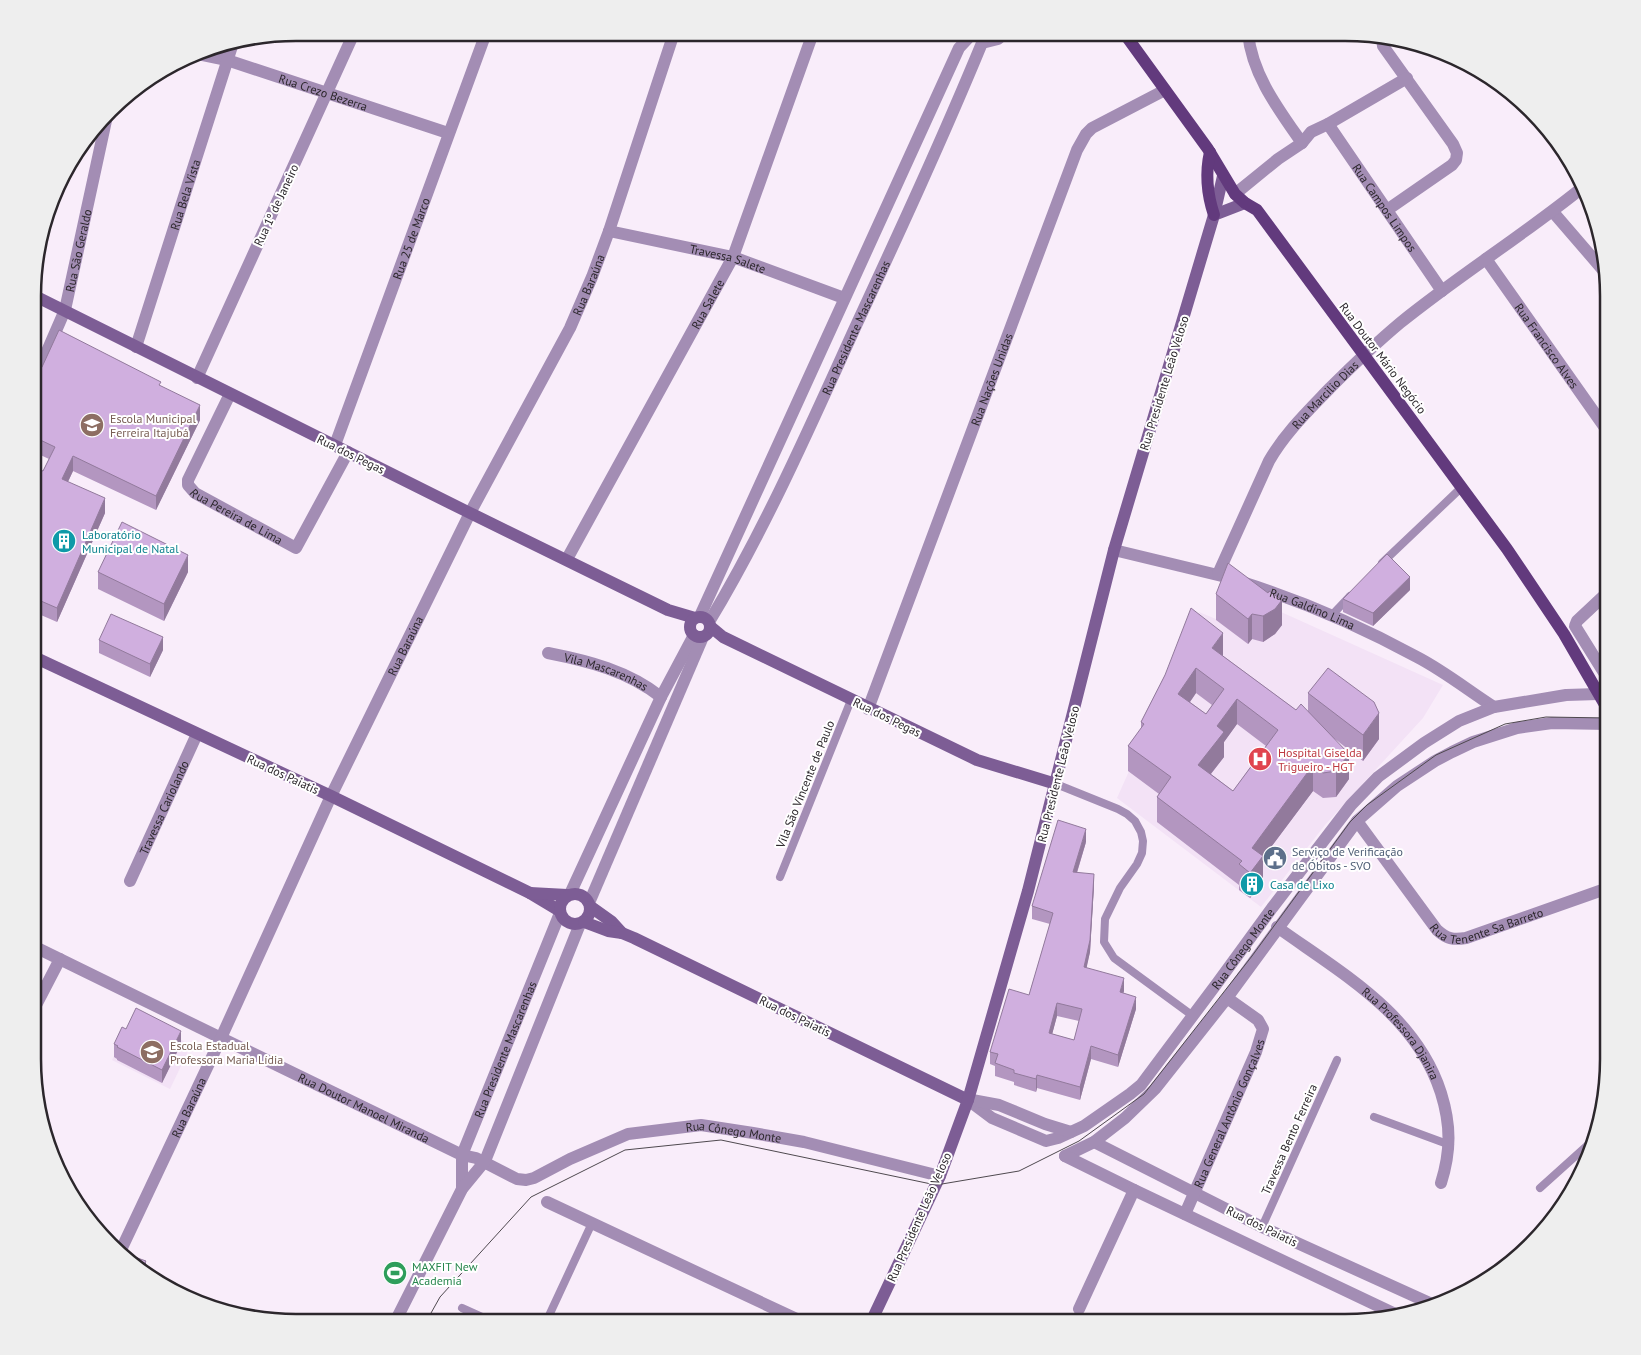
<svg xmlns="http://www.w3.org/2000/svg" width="1641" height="1355" font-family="'PT Sans',sans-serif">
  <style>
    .built { fill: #f3e2f6 }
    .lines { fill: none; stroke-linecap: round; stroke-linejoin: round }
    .service { stroke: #a38db4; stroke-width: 8 }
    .minor { stroke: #a38db4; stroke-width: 12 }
    .tertiary { stroke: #a38db4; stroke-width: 12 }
    .secondary { stroke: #7d5d95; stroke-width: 12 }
    .primary { stroke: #623a7d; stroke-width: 12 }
    .tram { stroke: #4f494f; stroke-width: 1 }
    .wall { fill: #b396c0; fill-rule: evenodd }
    .shaded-wall { fill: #927a9c }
    .building { fill: #d0afdf; stroke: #927a9c; fill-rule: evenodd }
    .labels { text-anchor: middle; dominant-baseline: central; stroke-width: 4; stroke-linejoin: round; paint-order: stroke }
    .street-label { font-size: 12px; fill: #2c272c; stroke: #fff }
    .education-label { font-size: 12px; fill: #785e54; stroke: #fff; text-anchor: start }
    .culture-label { font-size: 12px; fill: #0d838f; stroke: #fff; text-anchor: start }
    .health-label { font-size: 12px; fill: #be3a42; stroke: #fff; text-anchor: start }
    .service-label { font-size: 12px; fill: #4e5e75; stroke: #fff; text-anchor: start }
    .leisure-label { font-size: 12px; fill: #27864d; stroke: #fff; text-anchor: start }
    .rim { fill: none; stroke: #2c272c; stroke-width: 2.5 }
  </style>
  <rect width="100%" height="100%" fill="#f9edfa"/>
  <g class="built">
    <polygon points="1228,588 1443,685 1423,718 1325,825 1261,907 1117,798 1191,633 1199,612 1216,619"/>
    <polygon points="134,1016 191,1045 170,1089 112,1060"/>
  </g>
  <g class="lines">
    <g class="service">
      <polyline points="1382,563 1462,487"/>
      <polyline points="1332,615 1350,596"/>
      <polyline points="1056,784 1118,809 1127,814 1135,821 1141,832 1143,841 1142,853 1137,864 1120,888 1105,919 1104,942 1114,958 1193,1016"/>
      <polyline points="780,877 851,700"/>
      <polyline points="1374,1117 1450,1145"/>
      <polyline points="1540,1188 1590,1143"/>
      <polyline points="1262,1227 1337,1060"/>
      <polyline points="462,1308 493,1322"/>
      <polyline points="546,1322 592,1223"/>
    </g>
    <g class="minor">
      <path d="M1248,33C1252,75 1279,110 1302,143"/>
      <polyline points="1382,38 1383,46 1453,144 1457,153 1456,160 1452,165 1387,210"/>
      <polyline points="982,43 998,39 1005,33"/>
      <path id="s1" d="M198,54L227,60L448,133"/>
      <path id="s2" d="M1328,124L1442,291"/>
      <polyline points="1235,194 1278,159 1302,143 1311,132 1328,124 1407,78"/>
      <polyline points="1553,212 1603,270"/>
      <path id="s3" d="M609,231L733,257L844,298"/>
      <path id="s4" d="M1486,259L1608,432"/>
      <path id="s5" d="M136,347L233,43"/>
      <polyline points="197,378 354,33"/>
      <polyline points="35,379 65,310"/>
      <path id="s6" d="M230,394L188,480V485L195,493L296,548L348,452"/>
      <path id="s7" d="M335,445L486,33"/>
      <polyline points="1114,550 1226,577"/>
      <path id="s8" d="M567,559L733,257L813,33"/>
      <path id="s9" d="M1218,574L1269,461C1285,433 1308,411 1330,388C1353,365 1375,344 1400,323C1459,275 1524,235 1583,187"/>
      <path id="s10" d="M1245,583C1305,602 1362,627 1417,657C1444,671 1469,691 1494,707"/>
      <polyline points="700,616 959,48 973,33"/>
      <path id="s11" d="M709,622C765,529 809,429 854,330C898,235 942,140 982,43"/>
      <path id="s12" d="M548,653C589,661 628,671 661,697"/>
      <polyline points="1608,679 1575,626 1577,621 1608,592"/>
      <path id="s13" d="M868,709L1077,150L1086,134L1092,128L1165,90"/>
      <path id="s14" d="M1357,821L1437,930C1447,939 1453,940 1466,938L1608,888"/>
      <path id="s15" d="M130,881L197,734"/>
      <polyline points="570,894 661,697 694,635"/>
      <polyline points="589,903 703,637"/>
      <path id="s16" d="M1277,927C1341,973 1416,1014 1441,1093C1451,1125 1451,1151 1441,1183"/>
      <polyline points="33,1011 60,959"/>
      <path id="s17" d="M221,1038L462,1155L476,1158L517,1179L526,1180L534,1178L570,1159L628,1134L701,1125L753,1133L804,1142L940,1176"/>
      <path id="s18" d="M968,1100L992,1118L1046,1141L1058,1138L1084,1126L1130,1094L1141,1085L1218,982L1272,908L1351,805L1378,777L1424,743L1459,721L1494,707L1566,695L1598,694"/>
      <polyline points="972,1100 999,1105 1045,1124 1071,1132"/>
      <polyline points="1094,1142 1262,1227 1434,1305"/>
      <polyline points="1065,1156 1094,1142 1125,1118 1155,1089 1227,998 1357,821 1397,786 1435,761 1452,752 1473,742 1517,728 1552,723 1608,724"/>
      <polyline points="1065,1156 1134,1190 1393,1313"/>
      <path id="s19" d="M462,1189V1155L560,913"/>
      <polyline points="547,1202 803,1322"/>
      <path id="s20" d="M1185,1214L1256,1052L1263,1029L1258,1020L1227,998"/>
      <polyline points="1079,1309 1134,1190"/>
      <polyline points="395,1322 462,1189 485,1161 580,924"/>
    </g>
    <g class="tertiary">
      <path id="s21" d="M65,310L107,116"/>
      <polyline points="33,946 221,1038"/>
      <path id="s22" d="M120,1252L221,1038L331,796L470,513L570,328L592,277L609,231L674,33"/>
    </g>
    <g class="secondary">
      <polyline points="1214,215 1245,203"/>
      <polyline points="35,296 470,513 668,610 695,618"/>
      <circle cx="700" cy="627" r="10"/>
      <polyline points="711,627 723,637 977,760 1056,784"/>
      <polyline points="34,657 331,796 530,893 560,911"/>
      <polyline points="530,893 567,895"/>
      <circle cx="575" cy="909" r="15"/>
      <polyline points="591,907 612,922 622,933"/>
      <polyline points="584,922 608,931 622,933 634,938 968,1100"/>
      <polyline points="871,1322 940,1176 968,1100 1028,891 1114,550 1214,215 1223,176"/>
    </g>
    <g class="primary">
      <polyline points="1124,33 1208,149 1235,194 1245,203 1257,210 1507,549 1564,634 1608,710"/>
      <path d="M1210,152C1205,174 1207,194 1214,215"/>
    </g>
    <polyline class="tram" points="426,1322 440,1297 531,1197 625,1150 721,1140 936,1185 1019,1171 1079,1141 1144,1094 1252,956 1350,822 1367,805 1436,755 1505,724 1546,717 1608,718"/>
  </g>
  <g class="wall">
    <polygon points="35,378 161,386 200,420 156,510 73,471 68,482 105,513 57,622 34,612 34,468 43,471 49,459 34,452"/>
    <polygon points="98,572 188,572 164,621 98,589"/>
    <polygon points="1410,590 1373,626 1343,612 1343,599"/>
    <polygon points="1216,594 1282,625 1275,634 1263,642 1252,639 1248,644 1216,620"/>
    <polygon points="99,640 163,650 150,677 99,653"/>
    <path d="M1223,656L1296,710L1308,712V693L1379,739L1363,761L1335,739L1349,779L1336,797L1323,798L1313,791L1263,858V881L1250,898L1239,890V885L1157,822V797L1159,794L1128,771V746L1141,729V722L1165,675ZM1196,693L1212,705L1206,714L1190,702ZM1237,724L1266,746L1233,791L1211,774L1224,757V742Z"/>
    <path d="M1086,842L1077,873L1094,886L1090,952L1086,968L1124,991L1123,993L1136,1009L1118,1067L1091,1059L1080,1100L1037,1088L1036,1092L1014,1085V1082L995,1076V1066L990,1064V1052L1029,995L1050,924L1032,919V906ZM1057,1016L1079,1021L1074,1040L1052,1034Z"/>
    <polygon points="114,1044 181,1044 162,1083 117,1060 117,1059 114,1057"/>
  </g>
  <g class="shaded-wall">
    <polygon points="200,405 200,420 156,510 156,496"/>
    <polygon points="73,456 73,471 62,494 62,479"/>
    <polygon points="105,498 105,513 57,622 57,608"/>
    <polygon points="188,555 188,572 164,621 164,604"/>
    <polygon points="1410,577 1410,590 1373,626 1373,613"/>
    <polygon points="1282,600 1282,625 1275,634 1263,642 1263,616"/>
    <polygon points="1252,614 1252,639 1248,644 1248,619"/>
    <polygon points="1223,633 1223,658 1212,648"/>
    <polygon points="163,637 163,650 150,677 150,664"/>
    <polygon points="1196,668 1196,693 1178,719 1178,694"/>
    <polygon points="1237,699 1237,724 1224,742 1224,757 1198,790 1198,765 1217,726"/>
    <polygon points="1379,713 1379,739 1363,761 1363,735"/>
    <polygon points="1349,754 1349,779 1336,797 1336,771"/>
    <polygon points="1313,765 1313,791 1263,858 1263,881 1250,898 1250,873 1252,848"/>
    <polygon points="1086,829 1086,842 1073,885 1073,872"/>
    <polygon points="1094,874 1094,886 1090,952 1084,980 1084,967"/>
    <polygon points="1124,978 1124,991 1120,1004 1120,992"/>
    <polygon points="1136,997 1136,1009 1118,1067 1118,1055"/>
    <polygon points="1057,1003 1057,1016 1049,1046 1049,1033"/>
    <polygon points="181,1031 181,1044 162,1083 162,1070"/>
    <polygon points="1091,1046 1091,1059 1080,1100 1080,1087"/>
    <polygon points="1037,1075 1037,1088 1036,1092 1036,1079"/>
    <polygon points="146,1261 146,1270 142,1267"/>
  </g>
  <g class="building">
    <polygon points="59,330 161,382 159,385 200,405 156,496 73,456 62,479 105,498 57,608 34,598 34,468 43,471 55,447 34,437 35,378 38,372 42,367"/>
    <polygon points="122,522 188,555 164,604 98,572"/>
    <polygon points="1387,554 1410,577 1373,613 1343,599"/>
    <polygon points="1228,563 1268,593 1269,591 1282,600 1275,609 1263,616 1252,614 1248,619 1216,594"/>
    <path d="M1191,608L1223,633L1212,648L1296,710L1301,704L1349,754L1336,771L1323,773L1313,765L1252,848L1263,856L1250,873L1239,864L1242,861L1157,797L1171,777L1128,746L1144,724L1141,722L1165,675ZM1196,668L1224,689L1206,714L1178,694ZM1237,699L1278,730L1233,791L1198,765L1224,732L1217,726Z"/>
    <polygon points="111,614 163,637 150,664 99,640"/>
    <polygon points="1328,668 1374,702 1379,713 1363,735 1308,693"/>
    <path d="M1058,820L1086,829L1073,872L1094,874L1090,940L1084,967L1124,978L1120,992L1136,997L1118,1055L1091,1046L1080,1087L1037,1075L1036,1079L1014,1073V1070L995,1063L998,1054L990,1052L1009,989L1029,995L1053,913L1032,906ZM1057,1003L1082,1009L1074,1040L1049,1033Z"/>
    <polygon points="136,1008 181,1031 162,1070 117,1047 118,1046 114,1044 122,1027 126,1029"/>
    <polygon points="129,1255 146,1261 142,1267 128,1258"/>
  </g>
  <defs>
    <g id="school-disc" transform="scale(1.25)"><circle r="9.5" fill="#8d6e63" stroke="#fff"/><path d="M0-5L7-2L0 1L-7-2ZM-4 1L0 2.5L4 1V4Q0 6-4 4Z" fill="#fff"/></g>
    <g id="building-disc" transform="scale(1.25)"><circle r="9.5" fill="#0f9aa8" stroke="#fff"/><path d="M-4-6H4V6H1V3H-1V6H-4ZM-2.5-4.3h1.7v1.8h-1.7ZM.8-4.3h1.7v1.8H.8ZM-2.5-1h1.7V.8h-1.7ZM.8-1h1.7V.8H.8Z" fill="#fff"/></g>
    <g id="hospital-disc" transform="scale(1.25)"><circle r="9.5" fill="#e0444e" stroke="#fff"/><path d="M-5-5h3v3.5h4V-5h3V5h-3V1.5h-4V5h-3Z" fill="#fff"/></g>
    <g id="civic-disc" transform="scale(1.25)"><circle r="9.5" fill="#5c6f8a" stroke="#fff"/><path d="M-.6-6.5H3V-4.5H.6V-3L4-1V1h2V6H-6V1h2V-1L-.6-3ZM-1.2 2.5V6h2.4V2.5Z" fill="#fff"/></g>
    <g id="stadium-disc" transform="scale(1.25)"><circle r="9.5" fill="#2e9e5b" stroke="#fff"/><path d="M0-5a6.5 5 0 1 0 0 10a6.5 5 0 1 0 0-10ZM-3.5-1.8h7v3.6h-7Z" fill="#fff"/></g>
  </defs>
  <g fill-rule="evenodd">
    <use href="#school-disc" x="92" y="425"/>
    <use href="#building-disc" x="64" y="541"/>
    <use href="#hospital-disc" x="1260" y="759"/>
    <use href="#civic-disc" x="1275" y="858"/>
    <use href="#building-disc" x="1252" y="884"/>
    <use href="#school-disc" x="152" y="1052"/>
    <use href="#stadium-disc" x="395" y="1273"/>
  </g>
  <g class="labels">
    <g class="street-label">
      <text stroke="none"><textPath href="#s1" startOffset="131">Rua Crezo Bezerra</textPath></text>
      <text stroke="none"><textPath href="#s5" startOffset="160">Rua Bela Vista</textPath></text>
      <text transform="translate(276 205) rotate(-65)">Rua 1º de Janeiro</text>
      <text stroke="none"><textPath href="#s2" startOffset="101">Rua Campos Limpos</textPath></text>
      <text stroke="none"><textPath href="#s7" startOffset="220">Rua 25 de Marco</textPath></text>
      <text stroke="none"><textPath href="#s21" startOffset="61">Rua São Geraldo</textPath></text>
      <text stroke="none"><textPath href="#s3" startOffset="122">Travessa Salete</textPath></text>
      <text stroke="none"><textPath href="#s22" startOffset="1075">Rua Baraúna</textPath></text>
      <text stroke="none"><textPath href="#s8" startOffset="291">Rua Salete</textPath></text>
      <text stroke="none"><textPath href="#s11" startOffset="329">Rua Presidente Mascarenhas</textPath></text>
      <text stroke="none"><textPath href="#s4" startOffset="106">Rua Francisco Alves</textPath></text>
      <text transform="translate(1383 358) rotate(53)">Rua Doutor Mário Negócio</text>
      <text stroke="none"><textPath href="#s13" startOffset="352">Rua Nações Unidas</textPath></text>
      <text transform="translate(1164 383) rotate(-73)">Rua Presidente Leão Veloso</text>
      <text stroke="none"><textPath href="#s9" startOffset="211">Rua Marcilio Dias</textPath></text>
      <text transform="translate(351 454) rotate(26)">Rua dos Pegas</text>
      <text stroke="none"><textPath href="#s6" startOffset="159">Rua Pereira de Lima</textPath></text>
      <text stroke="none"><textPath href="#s10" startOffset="72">Rua Galdino Lima</textPath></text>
      <text stroke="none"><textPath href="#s22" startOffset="670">Rua Baraúna</textPath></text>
      <text stroke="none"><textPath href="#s12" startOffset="61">Vila Mascarenhas</textPath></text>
      <text transform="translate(887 717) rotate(26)">Rua dos Pegas</text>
      <text transform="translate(283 774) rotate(25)">Rua dos Paiatis</text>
      <text transform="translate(1058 774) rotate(-76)">Rua Presidente Leão Veloso</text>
      <text transform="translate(805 784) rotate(-68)">Vila São Vincente de Paulo</text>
      <text stroke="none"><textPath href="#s15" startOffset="81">Travessa Cariolando</textPath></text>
      <text stroke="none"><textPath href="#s14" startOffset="188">Rua Tenente Sa Barreto</textPath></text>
      <text stroke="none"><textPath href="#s18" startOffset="370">Rua Cônego Monte</textPath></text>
      <text transform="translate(795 1016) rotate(26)">Rua dos Paiatis</text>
      <text stroke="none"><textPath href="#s16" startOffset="165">Rua Professora Djanira</textPath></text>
      <text stroke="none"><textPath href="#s19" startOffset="148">Rua Presidente Mascarenhas</textPath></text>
      <text stroke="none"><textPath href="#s22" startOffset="160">Rua Baraúna</textPath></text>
      <text stroke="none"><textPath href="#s17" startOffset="159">Rua Doutor Manoel Miranda</textPath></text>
      <text stroke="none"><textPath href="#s20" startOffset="110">Rua General Antônio Gonçalves</textPath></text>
      <text stroke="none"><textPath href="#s17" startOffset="556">Rua Cônego Monte</textPath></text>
      <text transform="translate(1289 1139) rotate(-66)">Travessa Bento Ferreira</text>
      <text transform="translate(919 1217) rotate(-66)">Rua Presidente Leão Veloso</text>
      <text transform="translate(1262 1226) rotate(26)">Rua dos Paiatis</text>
    </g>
    <g class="education-label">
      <text x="110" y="418">Escola Municipal<tspan x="110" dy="14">Ferreira Itajubá</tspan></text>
      <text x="170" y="1045">Escola Estadual<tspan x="170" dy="14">Professora Maria Lídia</tspan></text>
    </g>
    <g class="culture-label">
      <text x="82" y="534">Laboratório<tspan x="82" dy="14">Municipal de Natal</tspan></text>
      <text x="1270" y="884">Casa de Lixo</text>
    </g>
    <g class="health-label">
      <text x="1278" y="752">Hospital Giselda<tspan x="1278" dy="14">Trigueiro - HGT</tspan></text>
    </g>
    <g class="service-label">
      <text x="1292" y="851">Serviço de Verificação<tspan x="1292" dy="14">de Óbitos - SVO</tspan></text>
    </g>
    <g class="leisure-label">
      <text x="412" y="1266">MAXFIT New<tspan x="412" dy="14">Academia</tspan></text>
    </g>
  </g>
  <path d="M0 0H1641V1355H0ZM296 41H1345A255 255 0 0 1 1600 296V1059A255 255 0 0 1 1345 1314H296A255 255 0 0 1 41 1059V296A255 255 0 0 1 296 41Z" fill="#eee" fill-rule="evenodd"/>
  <path class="rim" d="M296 41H1345A255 255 0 0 1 1600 296V1059A255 255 0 0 1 1345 1314H296A255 255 0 0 1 41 1059V296A255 255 0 0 1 296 41Z"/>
</svg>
